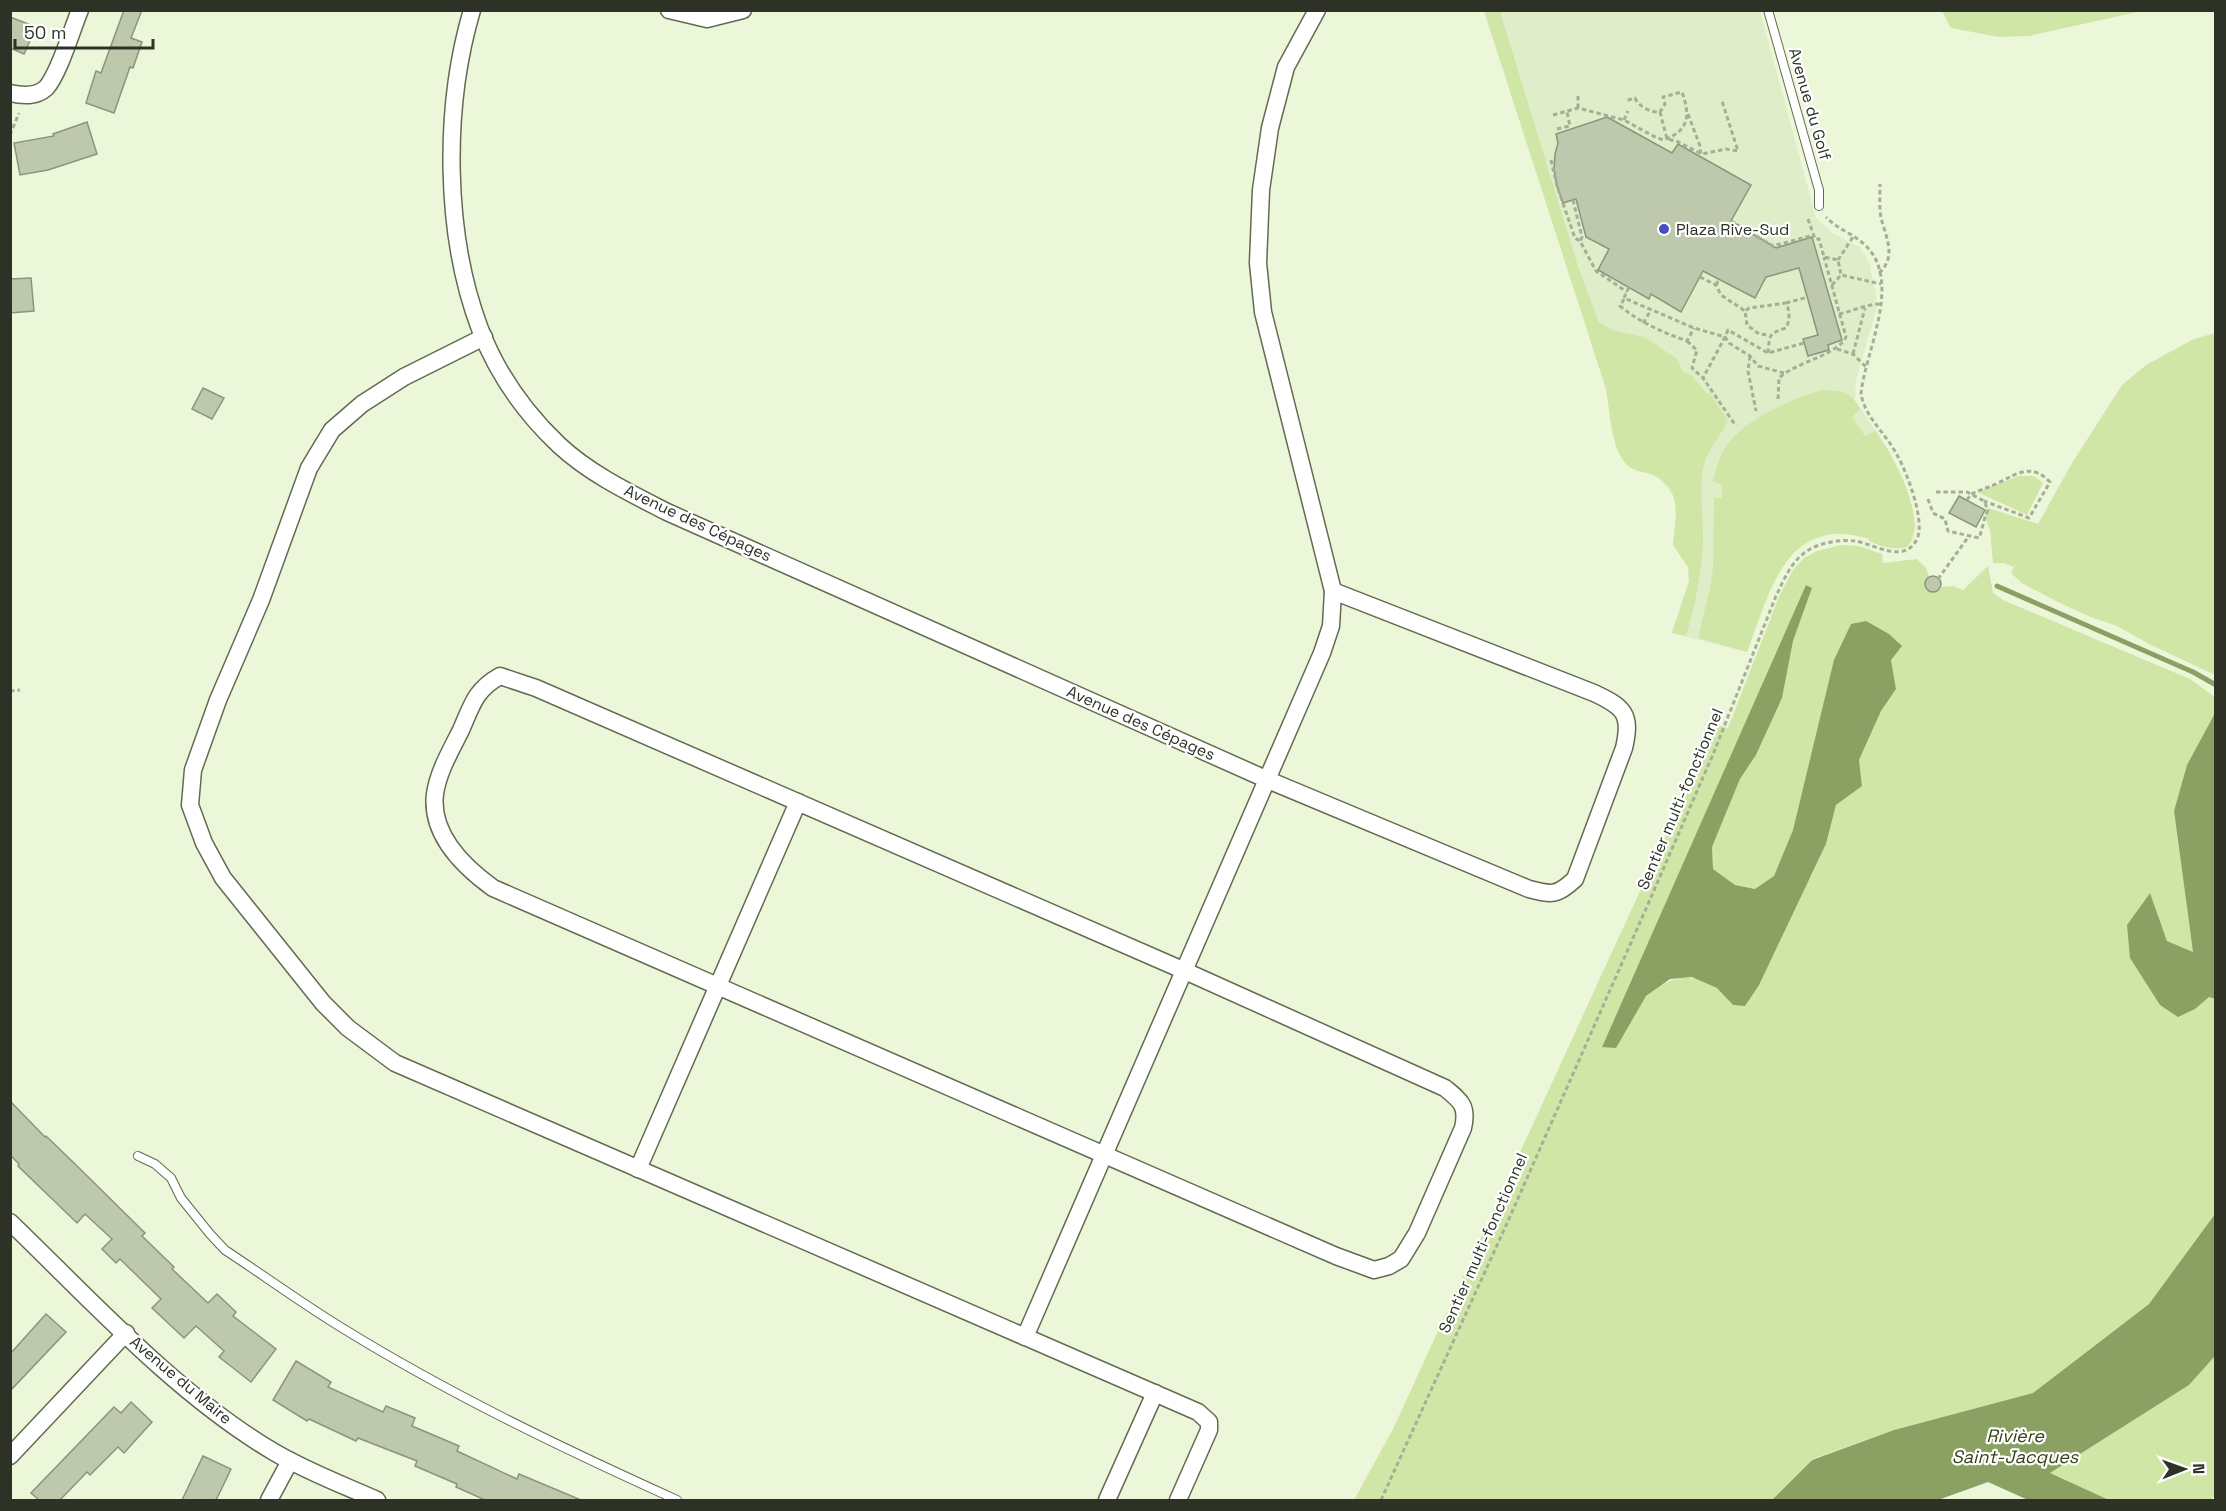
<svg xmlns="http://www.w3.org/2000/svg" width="2226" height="1511" font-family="'Space Grotesk',sans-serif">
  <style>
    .built { fill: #dfedc9 }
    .green { fill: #d0e6a7; fill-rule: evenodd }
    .water { fill: #8ba063 }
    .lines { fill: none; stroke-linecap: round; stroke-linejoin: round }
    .stream { stroke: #8ba063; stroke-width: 5 }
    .building { fill: #bdc8ac; stroke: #8b957a; stroke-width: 1.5 }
    .lane-casing { stroke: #626b52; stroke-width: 10 }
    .street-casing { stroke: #626b52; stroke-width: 19 }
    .path { stroke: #a5ae97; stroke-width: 3; stroke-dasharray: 4.5 3; stroke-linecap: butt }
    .lane { stroke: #fff; stroke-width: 8 }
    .street { stroke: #fff; stroke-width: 16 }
    .poi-dot { fill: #4650c5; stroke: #fff; stroke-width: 2 }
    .labels { text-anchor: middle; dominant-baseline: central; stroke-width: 4.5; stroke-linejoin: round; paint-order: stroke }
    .street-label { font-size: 16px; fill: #2d3126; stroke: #fff }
    .poi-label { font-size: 16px; fill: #2d3126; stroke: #fff; text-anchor: start }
    .water-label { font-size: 18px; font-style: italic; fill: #344214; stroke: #fff }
  </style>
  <rect width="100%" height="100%" fill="#ecf7d9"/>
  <polygon class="built" points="1500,11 1760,11 1816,218 1834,234 1860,247 1869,263 1876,295 1877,307 1856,380 1855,400 1890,452 1903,480 1916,525 1913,540 1907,547 1898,549 1884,547 1869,541 1870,538 1847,534 1830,534 1811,541 1797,549 1785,563 1771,589 1747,652 1672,633 1689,581 1688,567 1673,545 1677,509 1674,497 1661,480 1651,474 1636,471 1626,464 1616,448 1606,389 1596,357 1599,322 1578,266"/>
  <g class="green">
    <path d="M1484,11H1500L1578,266L1599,322L1612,330L1643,337L1655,344L1677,359L1683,372L1692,376L1708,395L1710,393L1728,421C1721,434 1710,448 1705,461C1698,483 1704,521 1703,545C1701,576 1695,606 1686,636L1672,633L1689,581L1688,567L1673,545C1675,518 1684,490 1653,475C1644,470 1635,473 1627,465C1611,449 1610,411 1606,389Z"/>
    <polygon points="1942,11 2142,11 2029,36 1999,37 1951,28"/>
    <polygon points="2215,333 2216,333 2215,675 2149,644 2117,626 2093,618 2060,603 2023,584 2011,573 2014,567 2004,563 1993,563 1990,530 1985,516 1988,508 2038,524 2072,463 2122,385 2146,365 2194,339"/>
    <path d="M1822,390C1842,391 1850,390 1860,409L1852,417L1865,436L1876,431C1893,457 1930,519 1907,547C1893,550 1883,547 1869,541L1870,539C1858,536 1845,533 1833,534C1780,537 1762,611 1747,652L1698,638L1710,588L1713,567L1714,498H1722V485L1713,481C1716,467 1722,449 1732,439C1751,417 1794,398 1822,390Z"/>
    <polygon points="2019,476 2034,476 2043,483 2027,515 1977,492"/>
    <path d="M1841,545L1859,546L1882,554L1883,563L1917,559L1926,568L1929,577L1925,582L1926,589L1932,592L1939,591L1942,587L1953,586L1963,590L1988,566L1993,593L2003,600L2190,679L2215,697V713L2187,765L2174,812L2193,952L2167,941L2150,893L2127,925L2195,1009L2209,997L2215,999V1214L2149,1304L2033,1393L1894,1430L1812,1459L1772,1500H1354L1393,1429L1691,780L1700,753L1699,742L1711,734L1718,725L1728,728L1780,594L1793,570L1804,558L1817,551ZM1807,585L1812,588L1793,641L1782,698L1756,755L1740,779L1712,847L1713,869L1735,885L1755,889L1774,876L1793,830L1889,634L1891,660L1896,689L1881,711L1859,760L1862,786L1836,805L1826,844L1812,875L1733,1005C1728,1000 1723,993 1717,988C1668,953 1630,1014 1602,1047Z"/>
    <polygon points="2215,1356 2216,1493 2211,1500 2109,1500 2050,1473 2189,1385"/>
  </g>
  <g class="water">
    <polygon points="1806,585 1812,588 1793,641 1782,698 1756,755 1740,779 1712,847 1713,869 1735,885 1755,889 1774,876 1793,830 1834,660 1851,624 1866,621 1889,634 1902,646 1891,660 1896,689 1881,711 1859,760 1862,786 1836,805 1826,844 1759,985 1745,1006 1733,1005 1717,988 1692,977 1670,979 1646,996 1616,1048 1602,1047"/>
    <polygon points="2215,713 2215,999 2209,997 2195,1009 2178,1017 2160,1005 2130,958 2127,925 2150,893 2167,941 2193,952 2174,811 2187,765"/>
    <polygon points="2215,1214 2215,1356 2189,1385 2050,1473 2109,1500 2028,1500 1988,1482 1938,1500 1772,1500 1812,1460 1894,1430 2033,1393 2149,1304"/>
  </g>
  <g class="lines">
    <polyline class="stream" points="1997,586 2193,672 2216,685"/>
  </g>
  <g class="building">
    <polygon points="124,10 142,10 131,38 142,42 133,68 130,67 114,113 86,103 96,71 101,73"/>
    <polygon points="10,17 36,27 24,54 10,48"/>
    <polygon points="1607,117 1672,153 1678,144 1751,185 1731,221 1776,248 1812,237 1842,340 1828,345 1829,350 1808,356 1803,339 1818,335 1799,268 1766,277 1755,298 1703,271 1681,312 1651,294 1649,299 1598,270 1609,249 1586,237 1576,199 1563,203 1557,186 1554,169 1555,154 1558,143 1556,134"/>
    <polygon points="87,122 97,154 48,170 20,175 14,143 54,136 53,134"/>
    <polygon points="31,278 34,311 10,313 10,279"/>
    <polygon points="203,388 224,398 212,419 192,409"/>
    <polygon points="1959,496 1985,510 1976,527 1949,513"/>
    <circle cx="1933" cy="584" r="8"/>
    <polygon points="10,1101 45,1137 46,1136 74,1163 145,1233 142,1236 174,1267 172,1269 208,1303 217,1294 236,1312 233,1316 276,1349 251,1382 219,1357 224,1351 196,1326 184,1338 152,1308 161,1299 120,1259 116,1263 102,1249 112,1239 85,1214 77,1223 18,1166 19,1164 10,1155"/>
    <polygon points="46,1314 66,1332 10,1391 10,1354"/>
    <polygon points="296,1361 331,1382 328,1387 383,1412 386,1406 415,1418 412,1426 459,1446 457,1451 517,1479 519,1474 581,1500 485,1500 456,1487 457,1484 415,1466 417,1461 358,1438 356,1441 309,1419 307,1421 273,1400"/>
    <polygon points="131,1402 152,1422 124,1453 118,1447 90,1475 87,1472 60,1500 39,1500 31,1493 114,1407 121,1413"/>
    <polygon points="203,1456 231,1469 222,1488 216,1500 182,1500"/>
  </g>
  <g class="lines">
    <g class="lane-casing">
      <g id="lane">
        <polyline points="1768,10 1819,190 1819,206"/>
        <path d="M138,1156L155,1164L171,1178L181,1198L210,1234L225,1250C263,1275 300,1302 339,1326C447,1393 562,1448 677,1500"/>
      </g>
    </g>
    <g class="street-casing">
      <g id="street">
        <path d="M472,10C443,108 444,234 480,329C497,373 525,413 559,445C590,474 630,493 667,512L1268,780L1529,889C1552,895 1557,896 1575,879L1624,748C1632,714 1624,707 1594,693L1333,591"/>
        <polyline points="669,10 707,19 743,10"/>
        <path d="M10,93C23,96 36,97 46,88C59,74 72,29 80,10"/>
        <polyline points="484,337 404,377 362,404 332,430 309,468 261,600 218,700 193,770 190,805 204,843 223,878 323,1003 348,1028 395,1063 1198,1412 1209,1422 1209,1430 1178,1500"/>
        <path d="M500,676L536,688L1185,971L1445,1088C1461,1101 1468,1106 1463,1128L1417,1233L1401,1259L1389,1266L1374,1270L1336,1256L493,888C464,867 430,834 435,794C438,772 451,750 461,730C472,705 475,690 500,676Z"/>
        <polyline points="638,1169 798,802"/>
        <path d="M10,1222C91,1300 177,1395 274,1452C306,1471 343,1485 377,1500"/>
        <polyline points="1025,1337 1322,653 1331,626 1333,591 1263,312 1258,263 1261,190 1270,128 1286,67 1317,10"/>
        <polyline points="10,1456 126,1333"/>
        <polyline points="269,1500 290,1461"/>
        <polyline points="1107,1500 1155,1393"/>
      </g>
    </g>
    <g class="path">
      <polyline points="1578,108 1578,96"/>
      <polyline points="1660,112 1667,139 1676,141 1702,154 1726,149 1738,151 1722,101"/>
      <polyline points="1688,114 1700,146 1701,157"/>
      <path d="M1553,115L1578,108L1624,120L1653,136L1663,140C1690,131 1690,115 1682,92L1663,97L1665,104L1660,112C1651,113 1638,106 1635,98L1625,101"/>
      <polyline points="1624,120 1628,111"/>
      <polyline points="1557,129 1570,126 1567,112"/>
      <polyline points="10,135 19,113"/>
      <polyline points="1551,160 1557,186 1575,238 1580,241 1596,271 1627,292"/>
      <polyline points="1573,200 1582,237 1580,241"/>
      <polyline points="1808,219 1815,239 1819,239 1824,257 1838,260 1841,275 1881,284"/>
      <polyline points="1731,221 1773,246 1814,235"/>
      <polyline points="1838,260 1853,237"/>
      <path d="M1879,273C1897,257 1886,237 1881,218C1879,207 1880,195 1880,184"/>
      <polyline points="1700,277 1716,285 1721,295 1745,311"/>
      <polyline points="1716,285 1719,279"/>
      <polyline points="1832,285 1841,275"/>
      <polyline points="1629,287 1624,298 1694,328 1725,337 1703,378"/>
      <path d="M1624,299L1620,306C1641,323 1662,332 1687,341L1694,328"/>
      <polyline points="1786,303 1808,297"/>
      <path d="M1839,314C1853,311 1867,304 1880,304"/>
      <polyline points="1643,323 1651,310"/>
      <polyline points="1687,341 1697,350 1692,368 1703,378 1736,426"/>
      <polyline points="1837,349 1853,354 1866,367"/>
      <path d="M1768,353C1770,334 1768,334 1786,328C1790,320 1790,311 1786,303L1749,308L1745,311L1747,325L1759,334L1769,335"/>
      <polyline points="1853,354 1865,308"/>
      <polyline points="1750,356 1748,371 1756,411"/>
      <polyline points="1784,373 1758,366 1750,356 1729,343 1725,337 1728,330 1768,353 1804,343"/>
      <path d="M1778,399L1779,378C1796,362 1838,355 1846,337L1824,257"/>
      <path d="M1928,499L1933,513L1945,519L1948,531L1979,538C1983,528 1983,520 1988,510L1984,501L1967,492H1934"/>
      <path d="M1967,500L1971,494C1980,490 1989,487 1998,483C2018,473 2032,463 2050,482L2029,518L1984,501"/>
      <polyline points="1938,579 1969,536"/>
      <polyline points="10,691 20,690"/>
      <path d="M1381,1500L1504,1230L1645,911L1714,752L1776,596C1783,582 1790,564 1803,554C1816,543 1839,539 1855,541C1875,544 1904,565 1917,539C1926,520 1905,466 1893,448C1882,430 1865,416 1861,394C1865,352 1902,284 1867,247C1855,234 1838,230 1826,217"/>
    </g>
    <use href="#lane" class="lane"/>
    <use href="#street" class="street"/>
  </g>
  <circle class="poi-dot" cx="1664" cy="229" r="6"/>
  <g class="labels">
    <g class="street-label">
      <text transform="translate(1810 104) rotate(74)">Avenue du Golf</text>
      <text transform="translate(698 523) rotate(25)">Avenue des Cépages</text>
      <text transform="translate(1141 723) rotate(24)">Avenue des Cépages</text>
      <text transform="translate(1680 799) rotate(-67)">Sentier multi-fonctionnel</text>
      <text transform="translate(1483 1243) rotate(-66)">Sentier multi-fonctionnel</text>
      <text transform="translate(181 1380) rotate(40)">Avenue du Maire</text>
    </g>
    <g class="poi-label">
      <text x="1676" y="229">Plaza Rive-Sud</text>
    </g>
    <g class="water-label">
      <text x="2015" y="1435">Rivière<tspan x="2015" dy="21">Saint-Jacques</tspan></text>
    </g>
  </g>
  <rect width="2226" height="1511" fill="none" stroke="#2d3126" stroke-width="24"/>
  <g transform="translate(2184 1469) rotate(89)" stroke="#ffffff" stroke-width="4.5" paint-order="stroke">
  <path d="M0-4.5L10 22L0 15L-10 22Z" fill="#2d3126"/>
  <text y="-9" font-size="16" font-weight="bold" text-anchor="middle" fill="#2d3126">N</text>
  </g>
  <path d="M15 39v9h138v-9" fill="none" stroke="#2d3126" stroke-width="3"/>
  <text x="24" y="39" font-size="18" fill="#2d3126" stroke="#ffffff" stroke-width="4.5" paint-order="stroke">50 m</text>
</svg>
